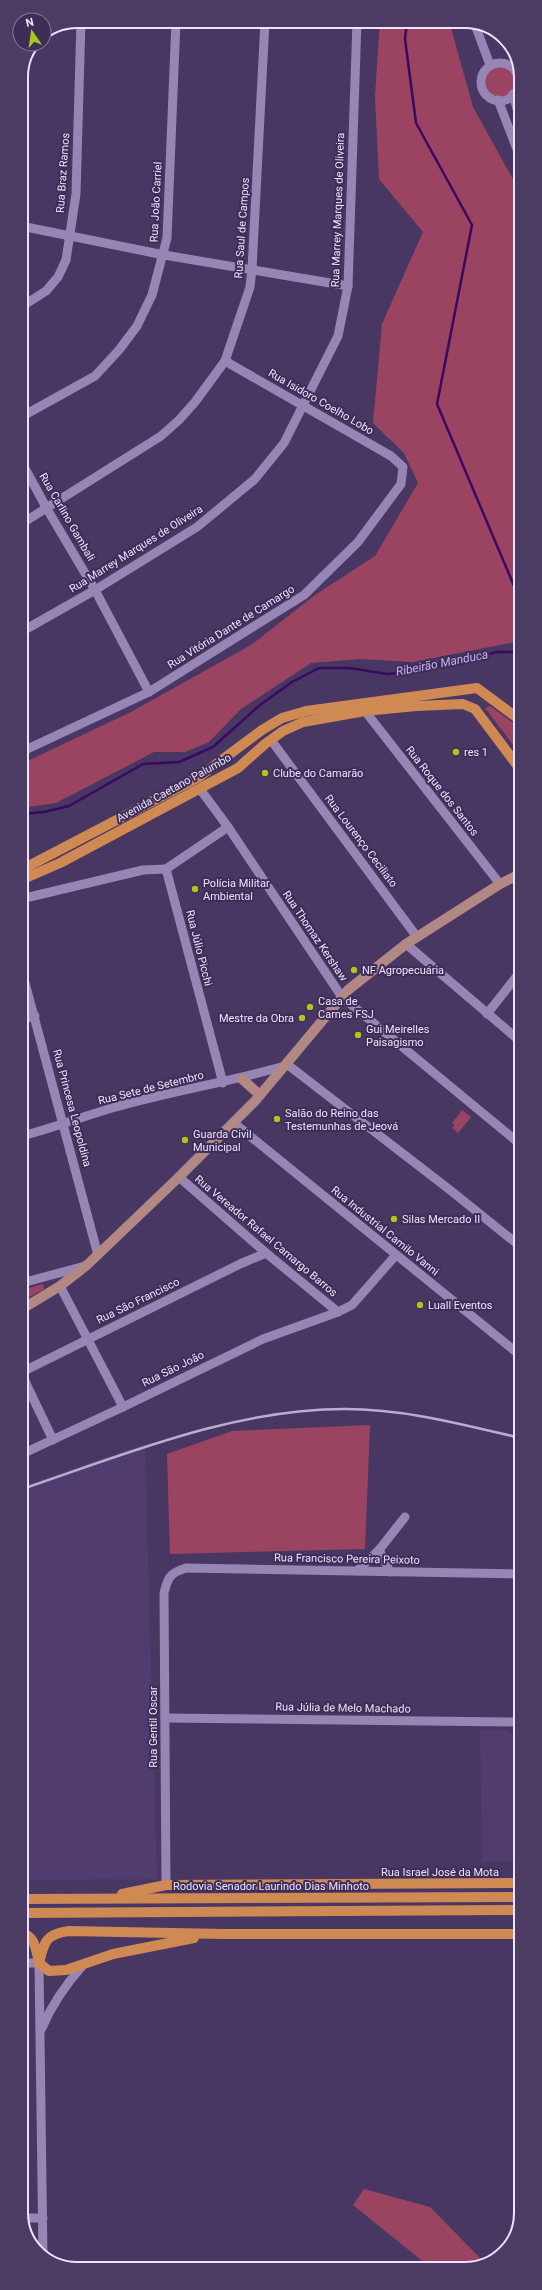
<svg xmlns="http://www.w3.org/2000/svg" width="542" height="2290" font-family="Roboto,sans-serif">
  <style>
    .built { fill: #503c6e }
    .green { fill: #9b4461 }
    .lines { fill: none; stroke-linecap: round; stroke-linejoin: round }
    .stream { stroke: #380a62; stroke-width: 2.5 }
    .minor { stroke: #9685b5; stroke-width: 9 }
    .secondary { stroke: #b28885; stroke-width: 10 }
    .primary { stroke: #cf8a54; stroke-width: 10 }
    .rail { stroke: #b9aece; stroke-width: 2.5 }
    .poi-dot { fill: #a7c81f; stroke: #3e2d57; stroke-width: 1.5 }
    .labels { text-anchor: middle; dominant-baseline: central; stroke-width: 4; stroke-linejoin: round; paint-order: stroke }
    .street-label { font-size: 11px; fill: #ece3fe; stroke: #3e2d57 }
    .poi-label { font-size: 11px; fill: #ece3fe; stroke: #3e2d57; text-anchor: start }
    .water-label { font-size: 12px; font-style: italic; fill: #c9aff5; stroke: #3e2d57 }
    .rim { fill: none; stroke: #ece3fe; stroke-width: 2 }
  </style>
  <rect width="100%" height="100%" fill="#483762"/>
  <g class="built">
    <polygon points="145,1444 157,1879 22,1880 22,1486"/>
    <polygon points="480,1730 507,1730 513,1737 521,1739 521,1855 510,1861 482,1862"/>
  </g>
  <g class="green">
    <polygon points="380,21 449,21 473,107 520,192 520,641 413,662 360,659 311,663 241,709 209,742 185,752 154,752 56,803 21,808 21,764 131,712 251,645 315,595 375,556 418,483 404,453 373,423 382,324 423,232 379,179 375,96"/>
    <circle cx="500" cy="82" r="15"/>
    <polygon points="490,706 520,728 520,754 485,708"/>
    <polygon points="462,1110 471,1117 458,1133 452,1128 455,1125 452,1123"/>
    <polygon points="43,1284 44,1289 22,1301 22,1290"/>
    <polygon points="370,1425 365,1549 170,1554 167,1454 232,1431"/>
    <polygon points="364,2189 430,2207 485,2263 476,2268 431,2268 353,2205"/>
  </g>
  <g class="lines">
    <g class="stream">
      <polyline points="407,21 405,39 416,123 472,225 437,404 520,600"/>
      <polyline points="21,814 44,812 69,806 143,764 179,762 213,747 260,705 292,682 319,668 349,668 387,674 402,673 497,652 520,652"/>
    </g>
    <g class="minor">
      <polyline points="474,22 490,65"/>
      <circle cx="500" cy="82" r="19"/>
      <polyline points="513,94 520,119"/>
      <polyline points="498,100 520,157"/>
      <polyline points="21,226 164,255 348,286"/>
      <polyline points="21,307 46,291 58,277 66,260 76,194 81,21"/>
      <polyline points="21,417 95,376 119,350 137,326 152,295 167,238 176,21"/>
      <polyline points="21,461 47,509 95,590 149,692"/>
      <polyline points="21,524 161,436 179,420 195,402 225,361 250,287 252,269 265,21"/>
      <polyline points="21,632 95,590 197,527 255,479 284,443 338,336 348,286 357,21"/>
      <polyline points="365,711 500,884"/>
      <polyline points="271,740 417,937"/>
      <polyline points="21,752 149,692 304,595 358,542 401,484 403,467 391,456 225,361"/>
      <polyline points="200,789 228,827 342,997 520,1144"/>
      <polyline points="166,869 228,827"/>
      <polyline points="21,899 143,870 166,869 223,1083"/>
      <polyline points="406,944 520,1041"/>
      <polyline points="21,968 98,1255"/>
      <polyline points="487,1014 520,972"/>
      <polyline points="21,1020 35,1016"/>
      <polyline points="234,1123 521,1356"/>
      <path d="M22,1136C52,1128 82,1117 112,1108C170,1091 230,1082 288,1065L450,1190L521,1247"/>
      <polyline points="179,1177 266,1253 338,1312"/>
      <polyline points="22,1283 85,1266"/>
      <polyline points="60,1286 123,1407"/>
      <polyline points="22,1372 240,1264 266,1253"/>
      <polyline points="22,1375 53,1440"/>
      <polyline points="22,1454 123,1407 263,1339 338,1312 352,1305 396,1255"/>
      <polyline points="379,1550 405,1517"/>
      <polyline points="357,1571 379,1550 390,1572"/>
      <polyline points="165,1718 521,1722"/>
      <path d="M166,1885L164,1593C168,1577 170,1573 186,1568L521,1574"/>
      <polyline points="22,1963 39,1963 43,2257"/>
      <path d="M42,2028C52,2004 66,1984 84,1964"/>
      <polyline points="22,2218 43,2218"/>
    </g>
    <g class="secondary">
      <polyline points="242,1079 260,1095"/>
      <polyline points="22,1309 60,1286 87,1265 179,1177 255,1101 348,990 406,944 500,884 520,874"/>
    </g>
    <g class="primary">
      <polyline points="21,870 199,777 262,730 282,718 306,711 477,688 520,720"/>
      <polyline points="21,880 60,863 238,768 265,744 283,731 303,722 365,711 416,706 463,704 475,709 520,769"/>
      <polyline points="122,1894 166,1885 521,1883"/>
      <polyline points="22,1899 521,1897"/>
      <polyline points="22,1913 521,1910"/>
      <path d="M22,1933C36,1937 36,1951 39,1963L49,1971L66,1970L113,1954L194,1938"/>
      <path d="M39,1963C44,1943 45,1934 69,1931L224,1934H521"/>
    </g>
    <path class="rail" d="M22,1489C126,1454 233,1409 345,1409C402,1409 457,1423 512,1436L521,1440"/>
  </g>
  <g class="poi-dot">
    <circle cx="456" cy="752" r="4"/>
    <circle cx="265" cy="773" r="4"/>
    <circle cx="195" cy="889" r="4"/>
    <circle cx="354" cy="970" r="4"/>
    <circle cx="310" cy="1007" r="4"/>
    <circle cx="302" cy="1018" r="4"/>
    <circle cx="358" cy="1035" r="4"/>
    <circle cx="277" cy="1119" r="4"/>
    <circle cx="185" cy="1140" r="4"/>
    <circle cx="394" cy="1219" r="4"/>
    <circle cx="420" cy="1305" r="4"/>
  </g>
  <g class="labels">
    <g class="street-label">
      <text transform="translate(63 173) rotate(-86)">Rua Braz Ramos</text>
      <text transform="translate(156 202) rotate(-87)">Rua João Carriel</text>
      <text transform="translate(338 210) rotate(-88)">Rua Marrey Marques de Oliveira</text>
      <text transform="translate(242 228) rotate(-86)">Rua Saul de Campos</text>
      <text transform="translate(321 402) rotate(30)">Rua Isidoro Coelho Lobo</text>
      <text transform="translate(67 517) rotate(60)">Rua Carlino Gambali</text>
      <text transform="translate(136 549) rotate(-32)">Rua Marrey Marques de Oliveira</text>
      <text transform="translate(231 627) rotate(-32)">Rua Vitória Dante de Camargo</text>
      <text transform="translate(174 788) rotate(-29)">Avenida Caetano Palumbo</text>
      <text transform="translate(442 791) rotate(52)">Rua Roque dos Santos</text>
      <text transform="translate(361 841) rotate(53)">Rua Lourenço Ceciliato</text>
      <text transform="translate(315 936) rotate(56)">Rua Thomaz Kershaw</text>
      <text transform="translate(199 948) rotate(76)">Rua Júlio Picchi</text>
      <text transform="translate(151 1088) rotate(-14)">Rua Sete de Setembro</text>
      <text transform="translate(72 1108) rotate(75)">Rua Princesa Leopoldina</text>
      <text transform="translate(385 1231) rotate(39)">Rua Industrial Camilo Vanni</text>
      <text transform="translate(266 1236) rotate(40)">Rua Vereador Rafael Camargo Barros</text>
      <text transform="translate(138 1301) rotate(-26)">Rua São Francisco</text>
      <text transform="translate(173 1369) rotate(-26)">Rua São João</text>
      <text transform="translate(347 1559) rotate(1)">Rua Francisco Pereira Peixoto</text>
      <text transform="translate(343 1708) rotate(1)">Rua Júlia de Melo Machado</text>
      <text transform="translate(153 1727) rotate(-90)">Rua Gentil Oscar</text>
      <text x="440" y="1872">Rua Israel José da Mota</text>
      <text x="271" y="1886">Rodovia Senador Laurindo Dias Minhoto</text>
    </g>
    <g class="poi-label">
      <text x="464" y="752">res 1</text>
      <text x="273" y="773">Clube do Camarão</text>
      <text x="203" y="883">Polícia Militar<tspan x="203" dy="13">Ambiental</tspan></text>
      <text x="362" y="970">NF Agropecuária</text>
      <text x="318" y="1001">Casa de<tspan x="318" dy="13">Carnes FSJ</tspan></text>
      <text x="294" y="1018" text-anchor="end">Mestre da Obra</text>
      <text x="366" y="1029">Gui Meirelles<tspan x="366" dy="13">Paisagismo</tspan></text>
      <text x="285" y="1113">Salão do Reino das<tspan x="285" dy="13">Testemunhas de Jeová</tspan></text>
      <text x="193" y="1134">Guarda Civil<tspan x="193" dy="13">Municipal</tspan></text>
      <text x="402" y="1219">Silas Mercado II</text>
      <text x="428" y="1305">Luall Eventos</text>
    </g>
    <g class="water-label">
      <text transform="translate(442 663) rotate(-11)">Ribeirão Manduca</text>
    </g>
  </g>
  <path d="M0 0H542V2290H0ZM77 28H465A49 49 0 0 1 514 77V2213A49 49 0 0 1 465 2262H77A49 49 0 0 1 28 2213V77A49 49 0 0 1 77 28Z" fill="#4c3c64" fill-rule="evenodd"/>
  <path class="rim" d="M77 28H465A49 49 0 0 1 514 77V2213A49 49 0 0 1 465 2262H77A49 49 0 0 1 28 2213V77A49 49 0 0 1 77 28Z"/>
  <g transform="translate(32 32) rotate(347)"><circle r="19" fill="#3e2d57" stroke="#84769a"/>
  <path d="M0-3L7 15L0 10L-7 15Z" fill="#a7c81f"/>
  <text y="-6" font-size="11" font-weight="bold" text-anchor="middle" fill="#ece3fe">N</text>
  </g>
</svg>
